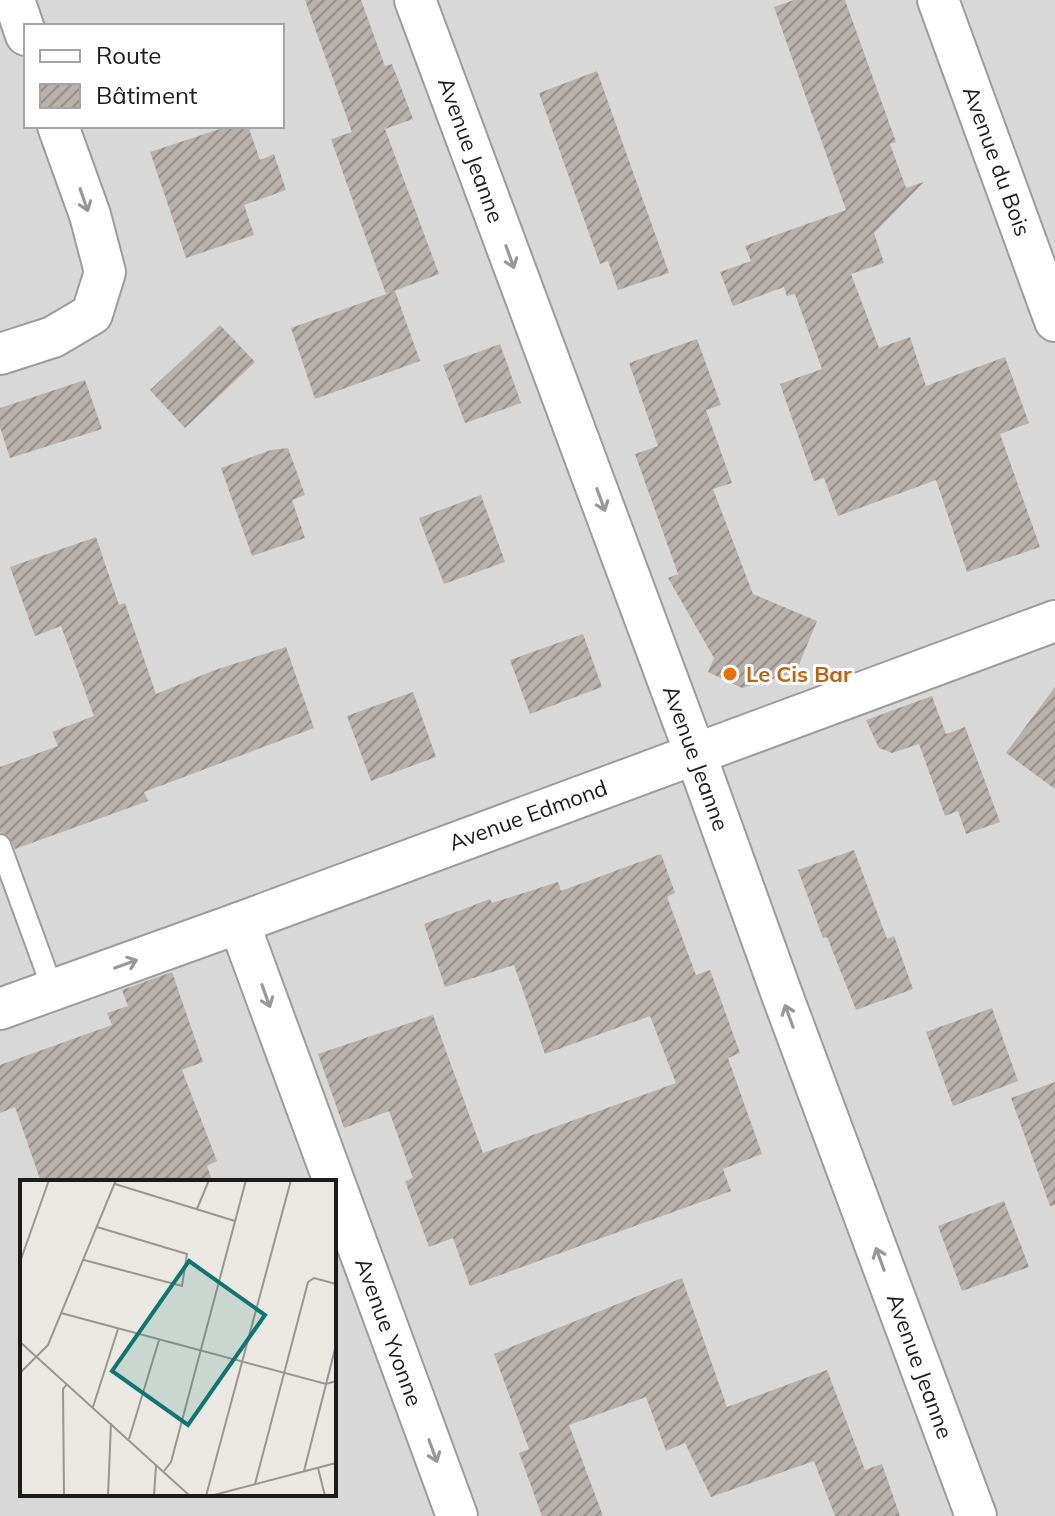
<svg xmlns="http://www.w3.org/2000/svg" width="1055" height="1516" font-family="Mulish,sans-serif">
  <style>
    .residential { fill: #d9d8d8; fill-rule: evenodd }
    .building { fill: url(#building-hatch) }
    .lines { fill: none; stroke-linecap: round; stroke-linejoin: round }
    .lane-casing { stroke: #9c9c9c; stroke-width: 24 }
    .street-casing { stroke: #9c9c9c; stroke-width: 44 }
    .lane { stroke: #fff; stroke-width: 20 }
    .street { stroke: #fff; stroke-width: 40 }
    .oneway { stroke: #989898 }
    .food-dot { fill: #e8710a; stroke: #fff; stroke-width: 3 }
    .labels { text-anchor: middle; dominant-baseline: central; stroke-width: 6; stroke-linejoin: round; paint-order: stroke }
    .street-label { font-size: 22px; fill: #1b1b1b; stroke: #fff }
    .food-label { font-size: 22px; font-weight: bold; fill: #c56008; stroke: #fff; text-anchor: start }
    .inset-road { fill: none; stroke: #989592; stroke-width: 2 }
    .view { fill: #0f766e; fill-opacity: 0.15; stroke: #0f766e; stroke-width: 4 }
    .inset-edge { fill: none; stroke: #1b1b1b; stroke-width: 4 }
  </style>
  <defs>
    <pattern id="building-hatch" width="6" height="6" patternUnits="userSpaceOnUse" patternTransform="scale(2)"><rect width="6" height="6" fill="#b8b0ab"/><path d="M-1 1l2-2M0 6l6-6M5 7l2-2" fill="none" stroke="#958e8a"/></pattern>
  </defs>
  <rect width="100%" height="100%" fill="#ebe7e2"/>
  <path class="residential" d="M0,0H1055V1516H0ZM26,26H282V126H26ZM22,1182H334V1494H22Z"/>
  <g class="building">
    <polygon points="305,0 361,0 385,66 392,64 413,119 385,129 439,274 386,294 353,202 356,200 353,201 331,139 352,132"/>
    <polygon points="794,0 845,0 896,142 890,144 906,188 924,182 874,233 884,263 851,274 879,348 910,337 926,386 1005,357 1029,423 1000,434 1040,547 967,572 936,480 838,516 824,478 814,481 780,384 822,369 795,294 787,296 784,287 733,306 720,272 751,261 745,246 846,210 774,7"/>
    <polygon points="597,71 669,273 618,290 608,261 600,264 539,93"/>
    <polygon points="229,126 248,126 260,160 274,154 286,190 244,205 254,235 186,258 150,152"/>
    <polygon points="395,291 420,361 315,399 291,328"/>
    <polygon points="220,325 255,362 185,428 150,390"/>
    <polygon points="697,339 721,405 706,410 732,483 713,489 753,594 817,621 796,672 742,688 708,672 714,658 668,578 678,574 635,454 658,446 629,363"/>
    <polygon points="500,344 521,403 465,423 443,365"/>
    <polygon points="85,380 102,429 10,458 0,427 0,408"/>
    <polygon points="288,448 305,495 292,500 305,538 252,556 221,468 271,450"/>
    <polygon points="481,495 505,562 444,584 419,518"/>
    <polygon points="96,537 119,605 125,603 156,694 215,670 286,647 314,728 144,792 148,801 15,849 9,836 0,832 0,767 58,746 52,732 94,716 61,626 35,636 10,567"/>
    <polygon points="583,634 602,687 530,714 510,660"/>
    <polygon points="1055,687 1055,789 1006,753"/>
    <polygon points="413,692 436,757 371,781 347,716"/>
    <polygon points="932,696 946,734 965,727 1000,822 966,834 958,811 945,816 919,744 892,753 879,748 866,720"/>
    <polygon points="854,850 887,939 894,936 913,989 856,1010 827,937 823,938 798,870"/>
    <polygon points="661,854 675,893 667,897 696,975 710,970 740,1053 728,1058 762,1154 723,1169 731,1191 470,1286 453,1238 429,1247 405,1181 413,1178 389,1111 344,1128 318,1054 433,1015 483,1153 676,1083 650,1016 545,1054 514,965 445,987 424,924 490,899 492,903 558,882 561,891"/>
    <polygon points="172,972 203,1062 182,1070 217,1161 207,1166 213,1182 41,1182 15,1107 0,1113 0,1065 112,1025 107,1013 128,1006 122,990"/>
    <polygon points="992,1008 1018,1081 953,1106 926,1032"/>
    <polygon points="1055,1082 1055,1205 1050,1206 1011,1098"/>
    <polygon points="1004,1201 1029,1267 962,1291 938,1226"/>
    <polygon points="682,1278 727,1407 827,1370 865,1470 882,1464 900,1516 835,1516 814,1461 711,1497 685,1443 666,1451 646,1397 569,1425 603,1516 542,1516 519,1453 529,1449 494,1354"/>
  </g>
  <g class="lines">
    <g class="lane-casing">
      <polyline id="lane" points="0,845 53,990"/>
    </g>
    <g class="street-casing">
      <g id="street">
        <polyline points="14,0 26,35"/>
        <polyline points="415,0 695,753 781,992 976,1516"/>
        <polyline points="938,0 1055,321"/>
        <polyline points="0,354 53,337 92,314 105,272 90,215 58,126"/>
        <polyline points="239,923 457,1516"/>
        <polyline points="0,1009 239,923 1055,621"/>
      </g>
    </g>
    <use href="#lane" class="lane"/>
    <use href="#street" class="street"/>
  </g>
  <defs><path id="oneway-shaft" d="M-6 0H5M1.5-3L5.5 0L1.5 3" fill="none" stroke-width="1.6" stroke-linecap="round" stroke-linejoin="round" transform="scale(2)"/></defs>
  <g class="oneway">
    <use href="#oneway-shaft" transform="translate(84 200) rotate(71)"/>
    <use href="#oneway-shaft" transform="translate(510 257) rotate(70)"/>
    <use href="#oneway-shaft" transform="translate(601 500) rotate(70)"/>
    <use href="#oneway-shaft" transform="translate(126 964) rotate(-20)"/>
    <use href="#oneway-shaft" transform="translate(266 996) rotate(70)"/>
    <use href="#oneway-shaft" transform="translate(789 1016) rotate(-110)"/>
    <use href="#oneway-shaft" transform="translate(880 1259) rotate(-110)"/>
    <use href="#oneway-shaft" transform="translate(433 1451) rotate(70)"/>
  </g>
  <circle class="food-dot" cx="730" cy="674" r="8"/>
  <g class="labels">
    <g class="street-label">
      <text transform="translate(471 150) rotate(70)">Avenue Jeanne</text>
      <text transform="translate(997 161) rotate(70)">Avenue du Bois</text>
      <text transform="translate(696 758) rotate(70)">Avenue Jeanne</text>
      <text transform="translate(528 815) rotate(-20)">Avenue Edmond</text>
      <text transform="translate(389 1332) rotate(70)">Avenue Yvonne</text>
      <text transform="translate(920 1366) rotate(70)">Avenue Jeanne</text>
    </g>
    <g class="food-label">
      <text x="746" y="674">Le Cis Bar</text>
    </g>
  </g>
  <g transform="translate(20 1180)">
    <rect width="316" height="316" fill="#ebe7e2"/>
    <path class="inset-road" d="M95,4L215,41M177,29L189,0M64,80L162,106L167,74L77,47M0,82L29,0M41,133L306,204L316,201M0,162L170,316M0,193L28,165L96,0M73,227L98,149M109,259L139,160M298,288L305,316M144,291L151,282L226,0M284,291L316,165M235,304L288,102L294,98L316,104M44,316L43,209L47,204M88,316L91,243M134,316L136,286M186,316L271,0M190,316L316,283"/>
    <path class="view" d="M169,81L245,135L168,245L92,191Z"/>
    <rect width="316" height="316" class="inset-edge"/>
  </g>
  <rect x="24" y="24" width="260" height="104" fill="#ffffff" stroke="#a4a4a4" stroke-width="2"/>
  <rect x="40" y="50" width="40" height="12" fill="#ffffff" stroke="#a4a4a4" stroke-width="2"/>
  <text x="96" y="64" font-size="24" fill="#1b1b1b">Route</text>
  <rect x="40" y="84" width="40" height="24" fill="url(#building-hatch)" stroke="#a4a4a4" stroke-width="2"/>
  <text x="96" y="104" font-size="24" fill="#1b1b1b">Bâtiment</text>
</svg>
